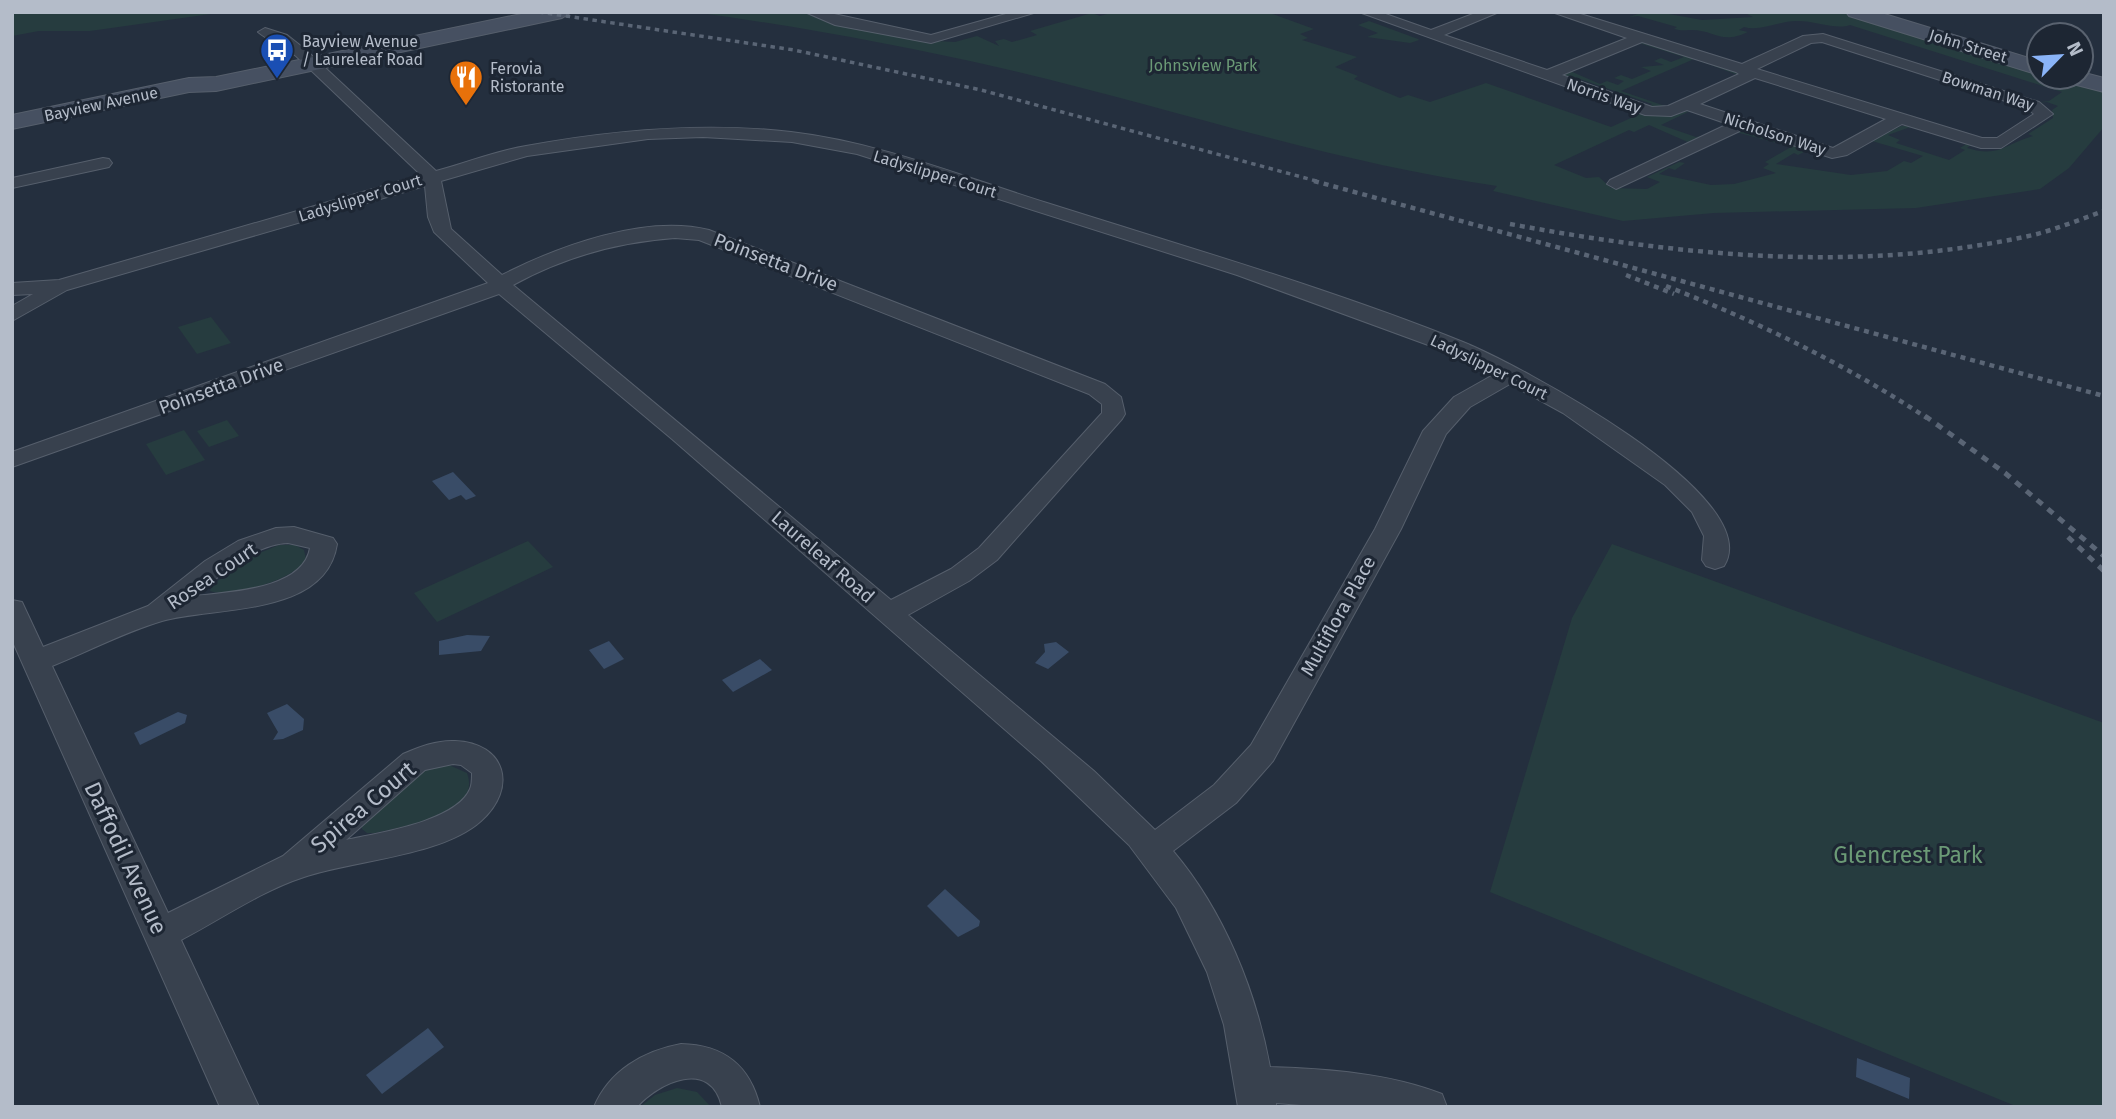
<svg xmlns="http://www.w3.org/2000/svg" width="2116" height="1119" font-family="'Fira Sans',sans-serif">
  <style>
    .green { fill: #263c3f }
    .water { fill: #394c67 }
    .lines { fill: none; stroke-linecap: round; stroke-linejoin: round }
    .street-casing { stroke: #565f6c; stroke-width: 2 }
    .secondary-casing { stroke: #565f6c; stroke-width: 2 }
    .street { fill: #38414e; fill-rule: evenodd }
    .secondary { fill: #465061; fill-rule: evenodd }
    .rail-far2 { stroke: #5a6575; stroke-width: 3.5; stroke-dasharray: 4.5 4.5; stroke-linecap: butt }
    .rail-far1 { stroke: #5a6575; stroke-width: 4.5; stroke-dasharray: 5 5; stroke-linecap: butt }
    .rail { stroke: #5a6575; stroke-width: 5; stroke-dasharray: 7 7; stroke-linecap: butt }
    .labels { text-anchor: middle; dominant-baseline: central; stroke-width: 6; stroke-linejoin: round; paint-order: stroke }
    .far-poi-label { font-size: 16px; fill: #b4bcc9; stroke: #1d2633; text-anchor: start }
    .far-street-label { font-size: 16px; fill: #b4bcc9; stroke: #1d2633 }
    .far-park-label { font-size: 16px; fill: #6b9a76; stroke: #1d2633 }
    .street-label { font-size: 19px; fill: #b4bcc9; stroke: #1d2633 }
    .near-street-label { font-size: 23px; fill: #b4bcc9; stroke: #1d2633 }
    .near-park-label { font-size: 23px; fill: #6b9a76; stroke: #1d2633 }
  </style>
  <rect width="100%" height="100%" fill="#242f3e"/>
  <g class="green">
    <polygon points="12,12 225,12 90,31 39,31 12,36"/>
    <path d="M693,12H804L833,23L936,41L955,42L977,36L999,46L995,41L1004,39L1012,42L1037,35L1030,31L1092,13L1100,16L1114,12H1267L1314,29L1300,34L1308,38L1302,40L1357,57L1335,67L1358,76L1354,79L1400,98L1408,95L1430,102L1486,83L1611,127L1642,113L1661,116L1690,111L1661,125L1696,137L1705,135L1690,143L1649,125L1634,132L1629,130L1554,165L1586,178L1599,177L1611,188L1647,189L1660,182L1647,177L1679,162L1685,163L1675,170L1669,168L1659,174L1711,185L1734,184L1776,173L1763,168L1769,164L1765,162L1791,147L1736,132L1739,131L1757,133L1808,150L1798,155L1794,153L1776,164L1851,175L1887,171L1904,161L1911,163L1923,156L1872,141L1901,126H1913L1888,135L1900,140L1896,143L1949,160L1965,150L1960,148L1968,143L1972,144L1967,148C1999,158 2005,144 2033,136L2028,134L2053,118L2052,110L2058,106L2047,102L2035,103L2049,101L2062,92L1850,25C1837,30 1814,21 1799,21C1780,20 1761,32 1744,27L1739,30L1748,32C1720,45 1716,30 1691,30C1684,30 1682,31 1674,29L1677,27L1638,16L1629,17L1638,14L1634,12H1658L1702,20L1753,17L1745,13L1747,12H1842L2039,71V77H2059L2104,90V127L2069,168L2040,189L1916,208L1714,213L1623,221L1493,191L1497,186C1329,162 1166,106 1001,68C899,45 796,26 693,12Z"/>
    <polygon points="1369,21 1418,39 1419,40 1410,43 1367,37 1378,33 1358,25"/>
    <polygon points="1639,43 1651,44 1734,70 1738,75 1694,59 1621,91 1668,107 1646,108 1652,104 1574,77 1566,80 1562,77 1570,71 1600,84 1607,81 1618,85 1624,81 1614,78 1621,75 1632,79 1651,71 1641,67 1664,65 1654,61 1661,58 1671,62 1684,57"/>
    <polygon points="211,317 231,343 197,354 178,327"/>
    <polygon points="227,420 239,436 209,447 197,431"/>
    <polygon points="184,430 205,460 166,475 146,444"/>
    <polygon points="528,541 553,567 437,622 414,593"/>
    <polygon points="1612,544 2104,723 2104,1107 2018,1107 1490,892 1572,618"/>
    <path d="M279,545H295L304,550L306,559C295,580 231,598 210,591L212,585L252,556Z"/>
    <path d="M449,765L467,773C483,816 402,826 375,833H367L362,829V824L420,771Z"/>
    <polygon points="677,1088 697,1092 711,1107 640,1107 655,1095"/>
  </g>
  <g class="water">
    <polygon points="453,472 476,496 466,500 461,495 449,500 432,481"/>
    <polygon points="467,635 490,636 481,651 439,655 439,641"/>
    <polygon points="609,641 624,659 604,669 589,650"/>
    <polygon points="1056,642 1069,652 1048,669 1035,663 1045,652 1044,644"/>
    <polygon points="760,659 772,670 733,692 722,680"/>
    <polygon points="287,704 304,719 303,730 283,739 273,740 278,732 267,713"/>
    <polygon points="178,712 187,715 185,723 140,745 134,733"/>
    <polygon points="945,889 980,921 979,926 958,937 927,906"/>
    <polygon points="428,1028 444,1047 382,1094 366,1075"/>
    <polygon points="1857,1058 1910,1078 1909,1099 1856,1077"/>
  </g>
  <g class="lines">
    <g class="street-casing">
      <g id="street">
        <polygon points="805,12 825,12 931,35 1013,12 1037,12 931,43 835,25"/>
        <path d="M1359,12H1380L1431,30L1478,12H1499L1444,35L1547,70L1627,38L1552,12H1574L1742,64L1803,36L1823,34L2039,102L2053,114L2001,148H1981L1902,124L1847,155L1832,158L1744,129L1616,189L1607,184L1610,180L1728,124L1687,110L1671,116L1645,115ZM1642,42L1736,72L1739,74L1668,106L1652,107L1562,75ZM1822,42L2027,108L2034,114L1997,138H1982L1757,69L1811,43ZM1755,78L1886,119L1833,148L1700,104Z"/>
        <path d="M265,28L287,35L306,50L436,171C466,163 496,151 526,146C613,130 703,122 791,132C878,142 964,177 1047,203C1186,247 1328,288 1463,342C1515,363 1768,496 1724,566L1715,569L1706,566L1702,560L1704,536L1692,512L1665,485L1563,413L1510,384L1470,407L1446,434L1401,529L1273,761L1236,803L1173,851C1224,911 1256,991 1270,1067C1327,1069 1389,1073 1442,1094L1447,1107H1327L1276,1103V1107H1238L1224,1025L1207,972L1176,908L1129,845L1041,761L672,439L499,294L12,467V452L488,283L434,232L428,217L425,186L67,290L12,321V306L33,294L12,295V283L59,280L421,175L296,56C284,47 269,41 258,32ZM703,137L792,142L857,154L1237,275L1450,353L1493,375L1454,397L1423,431L1375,529L1251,745L1214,785L1155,830L1094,771L908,615L969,581L997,560L1122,419L1125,414L1121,397L1105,384L709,230C645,214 559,246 502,275L451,229L441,181L527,156L648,139ZM675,238L699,240L1089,394L1102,404V413L979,548L951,569L891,600L513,285C564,257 618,242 675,238Z"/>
        <polygon points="103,158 109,159 112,163 109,167 12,188 12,178"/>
        <path d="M294,527L333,538L337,544C326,617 216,606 162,621C125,632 89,651 52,666L168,913L283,856L403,754C419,747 437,740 455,741C506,743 518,788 481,821C442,856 355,860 304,877C261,891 221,919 181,940L259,1107H220L12,640V600L22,602L43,647L148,606L205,561L238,541L276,528ZM288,543L310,548C303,590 228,592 194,596C220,576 254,544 288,543ZM453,764L461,765L472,773C472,778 472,785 470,789C456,822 377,833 346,840L425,770Z"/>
        <path d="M681,1044C724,1045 750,1065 760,1107H722C711,1058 659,1082 637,1107H594C609,1071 643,1051 681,1044Z"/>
      </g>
    </g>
    <g class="secondary-casing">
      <g id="secondary">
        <polygon points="531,12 572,12 562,18 216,91 189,92 12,129 12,115 189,78 216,77"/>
        <polygon points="1846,12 1878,12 2039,61 2039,75 1849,16"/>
        <polygon points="2081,72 2104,78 2104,92 2065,82 2062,77 2081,77"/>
      </g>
    </g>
    <use href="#street" class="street"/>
    <use href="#secondary" class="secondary"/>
    <polyline class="rail-far2" points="539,12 794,50 981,90 1320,182"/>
    <g class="rail-far1">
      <polyline points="1314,181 2104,396"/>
      <path d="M1510,224C1683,256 1859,274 2033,235C2057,229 2081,219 2104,211"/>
      <polyline points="1626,275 1674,294"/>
      <path d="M1666,286C1758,322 1845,364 1927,418"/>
    </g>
    <g class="rail">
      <polyline points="1925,416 2005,473 2104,556"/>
      <polyline points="2068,537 2104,571"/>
    </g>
  </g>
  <defs>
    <g id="bus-pin" transform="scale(1.75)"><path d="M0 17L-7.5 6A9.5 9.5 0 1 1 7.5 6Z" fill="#1a4fb4" stroke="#1d2633"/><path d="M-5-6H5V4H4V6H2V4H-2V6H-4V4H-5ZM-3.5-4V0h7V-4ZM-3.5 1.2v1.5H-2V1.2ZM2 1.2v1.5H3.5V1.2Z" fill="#fff"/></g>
    <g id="restaurant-pin" transform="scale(1.75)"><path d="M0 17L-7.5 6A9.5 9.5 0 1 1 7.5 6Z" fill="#e8710a" stroke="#1d2633"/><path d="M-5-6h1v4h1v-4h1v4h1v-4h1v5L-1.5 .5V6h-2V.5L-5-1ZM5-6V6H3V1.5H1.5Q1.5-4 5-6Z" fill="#fff"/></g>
  </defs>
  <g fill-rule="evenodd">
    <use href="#bus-pin" x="277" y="50"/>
    <use href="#restaurant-pin" x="466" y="77"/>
  </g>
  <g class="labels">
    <g class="far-poi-label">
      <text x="302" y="41">Bayview Avenue<tspan x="302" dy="18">/ Laureleaf Road</tspan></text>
      <text x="490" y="68">Ferovia<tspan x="490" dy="18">Ristorante</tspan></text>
    </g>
    <g class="far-street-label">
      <text transform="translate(1968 46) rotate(17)">John Street</text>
      <text transform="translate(1988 91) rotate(18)">Bowman Way</text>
      <text transform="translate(1604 96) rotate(19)">Norris Way</text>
      <text transform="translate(101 104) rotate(-12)">Bayview Avenue</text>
      <text transform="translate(1775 134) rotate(18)">Nicholson Way</text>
      <text transform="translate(935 174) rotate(17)">Ladyslipper Court</text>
      <text transform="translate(360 198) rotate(-17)">Ladyslipper Court</text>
      <text transform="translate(1489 367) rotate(26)">Ladyslipper Court</text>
    </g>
    <g class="far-park-label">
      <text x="1203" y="65">Johnsview Park</text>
    </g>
    <g class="street-label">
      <text transform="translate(776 262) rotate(21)">Poinsetta Drive</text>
      <text transform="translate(221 386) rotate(-20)">Poinsetta Drive</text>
      <text transform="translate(823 557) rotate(41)">Laureleaf Road</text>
      <text transform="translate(212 576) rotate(-34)">Rosea Court</text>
      <text transform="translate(1338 616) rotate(-61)">Multiflora Place</text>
    </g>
    <g class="near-street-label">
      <text transform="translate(363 807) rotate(-40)">Spirea Court</text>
      <text transform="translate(126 858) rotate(65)">Daffodil Avenue</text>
    </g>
    <g class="near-park-label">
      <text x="1908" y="855">Glencrest Park</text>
    </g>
  </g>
  <rect width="2116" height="1119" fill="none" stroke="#b4bcc9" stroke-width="28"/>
  <g transform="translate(2060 56) rotate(65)"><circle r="33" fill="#1d2633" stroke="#59626f" stroke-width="2"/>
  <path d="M0-5L12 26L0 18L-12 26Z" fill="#8ab4f8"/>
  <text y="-10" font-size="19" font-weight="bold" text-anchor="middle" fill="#b4bcc9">N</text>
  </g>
</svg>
